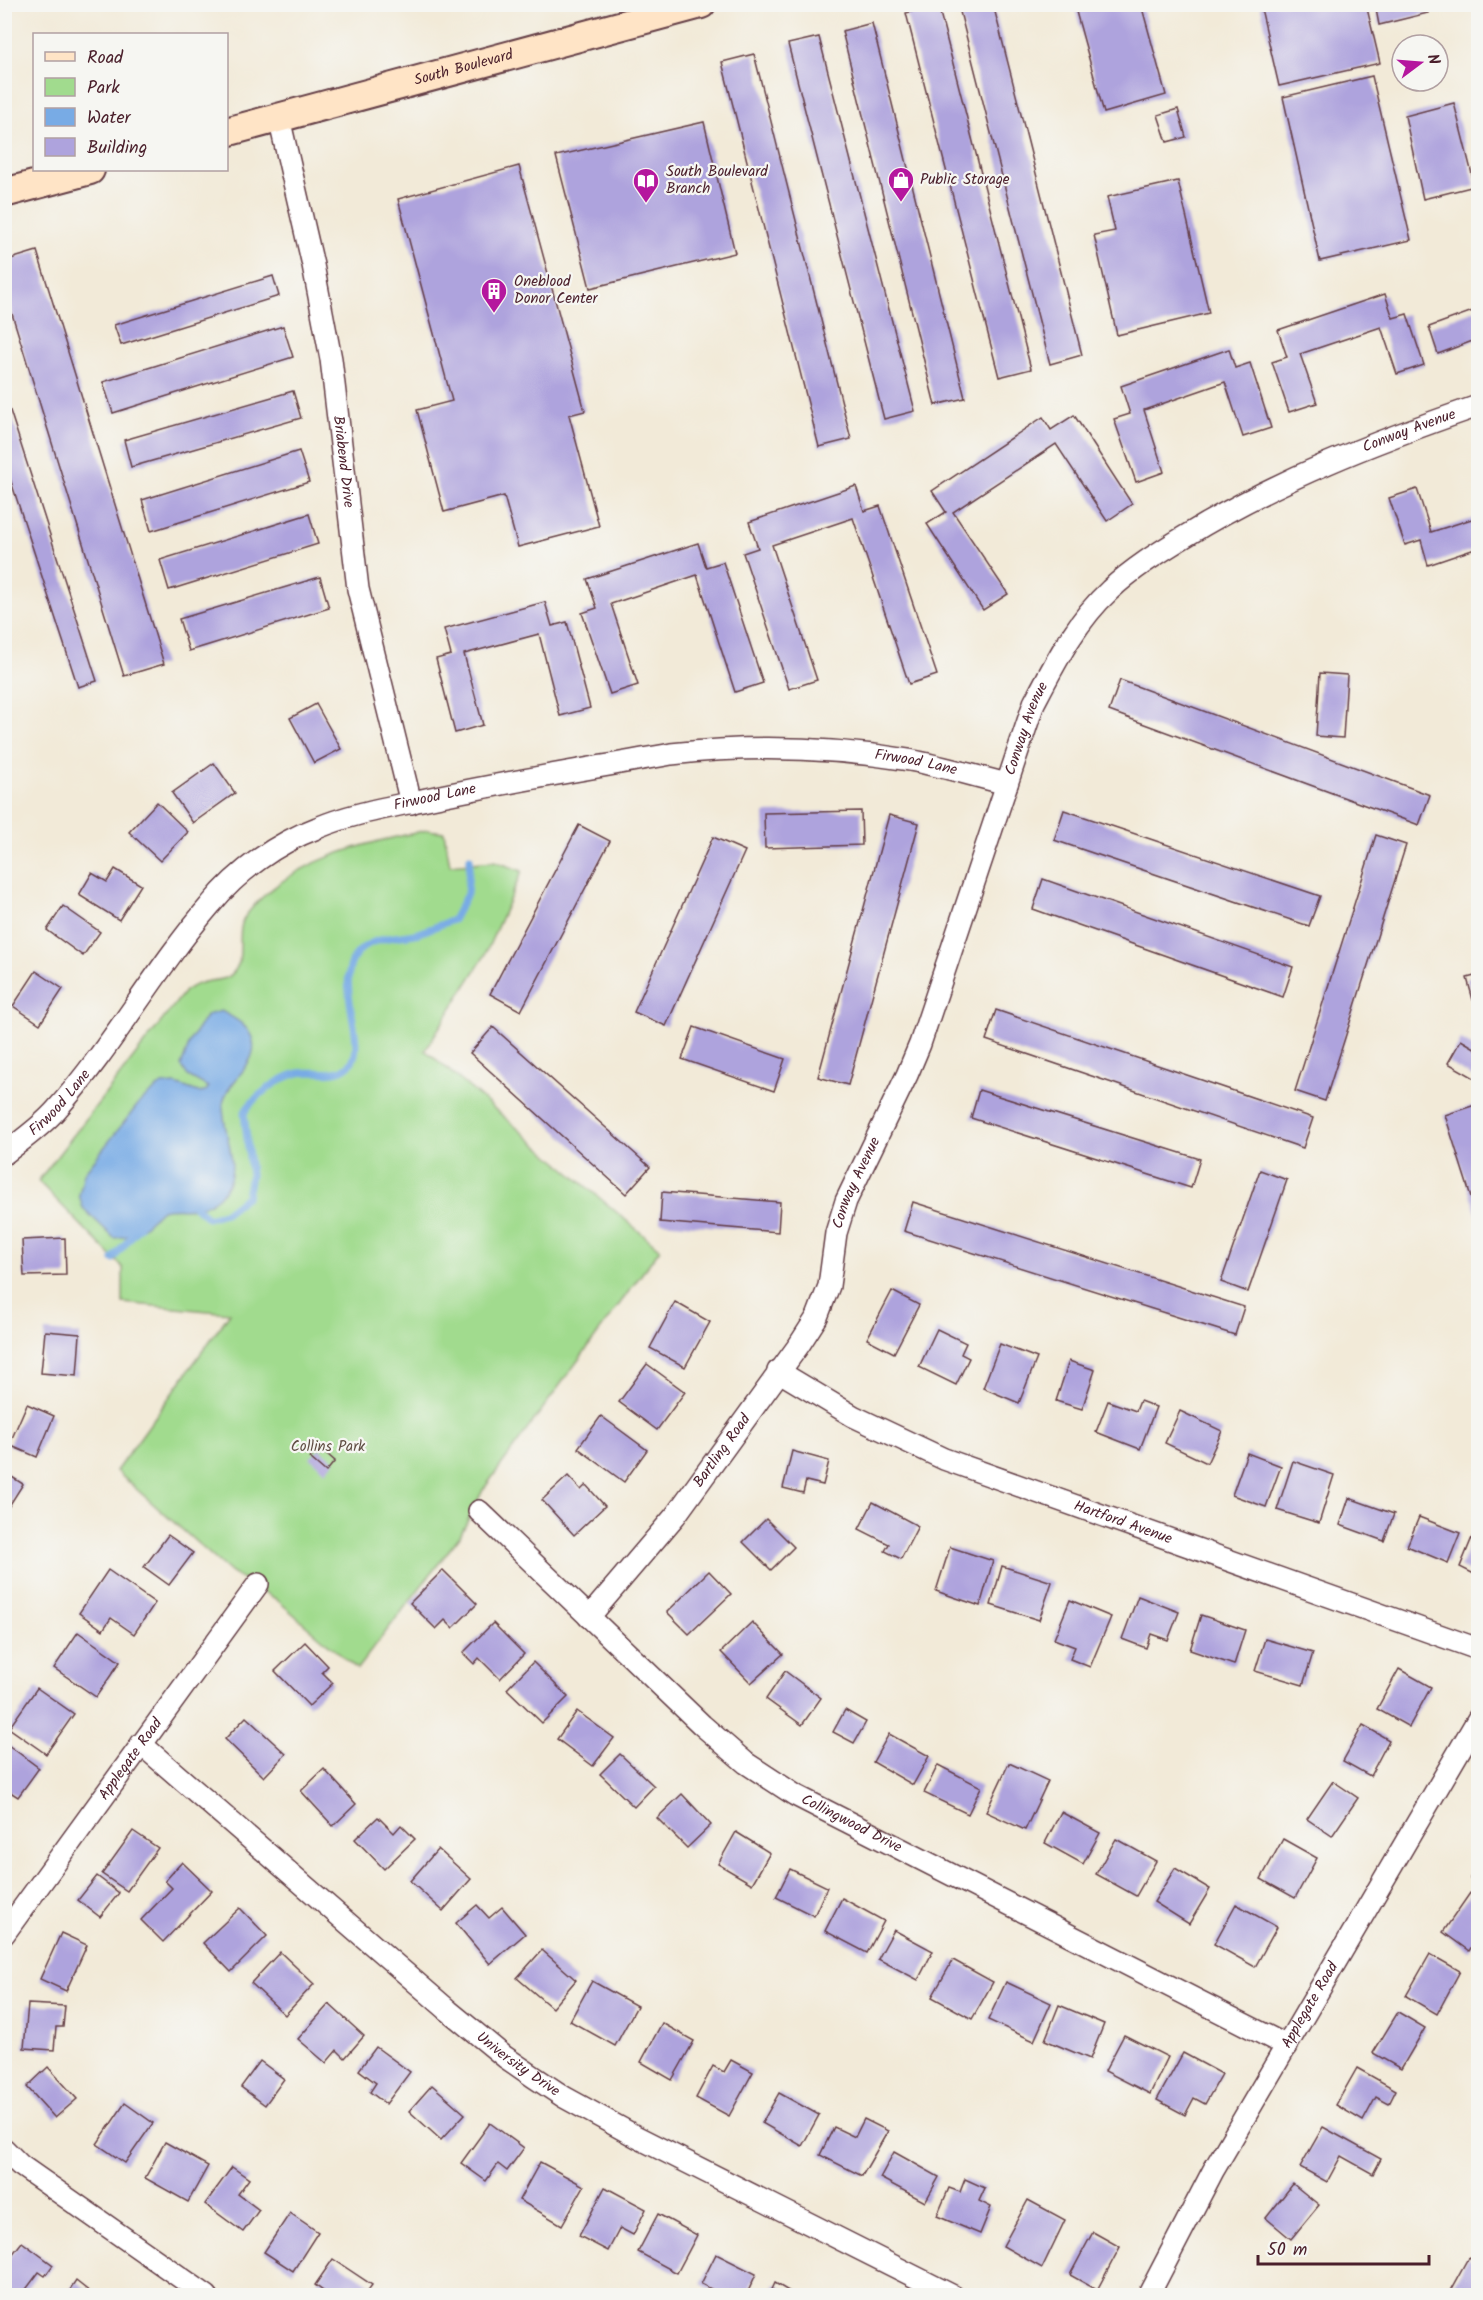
<svg xmlns="http://www.w3.org/2000/svg" width="1483" height="2300" font-family="Kalam,sans-serif">
  <style>
    .green { fill: #a1db8e; stroke: #767d5c; stroke-width: 1.5 }
    .water { fill: #78abe5; stroke: #616588; stroke-width: 1.5 }
    .lines { fill: none; stroke-linecap: round; stroke-linejoin: round }
    .stream { stroke: #78abe5; stroke-width: 7 }
    .building { fill: #aea3dd }
    .minor-casing { stroke: #633d45; stroke-width: 24 }
    .secondary-casing { stroke: #633d45; stroke-width: 32 }
    .minor { stroke: #fff; stroke-width: 21 }
    .secondary { stroke: #ffe4c6; stroke-width: 28 }
    .labels { text-anchor: middle; dominant-baseline: central; stroke-width: 4.5; stroke-linejoin: round; paint-order: stroke }
    .street-label { font-size: 15px; fill: #4a1f2b; stroke: #f6f6f2 }
    .poi-label { font-size: 15px; fill: #4a1f2b; stroke: #f6f6f2; text-anchor: start }
    .park-label { font-size: 15px; fill: #604e44; stroke: #f6f6f2 }
  </style>
  <rect width="100%" height="100%" fill="#f6f6f2"/>
  <filter id="ink" filterUnits="userSpaceOnUse"><feTurbulence type="fractalNoise" baseFrequency=".0167" numOctaves="2"/><feDisplacementMap in="SourceGraphic" scale="12" xChannelSelector="R" yChannelSelector="G"/><feConvolveMatrix kernelMatrix="1 2 1 2 8 2 1 2 1" color-interpolation-filters="sRGB"/></filter>
  <filter id="wash" filterUnits="userSpaceOnUse"><feTurbulence type="fractalNoise" baseFrequency=".008" numOctaves="4" result="noise"/><feDisplacementMap in="SourceGraphic" scale="24" xChannelSelector="R" yChannelSelector="G"/><feGaussianBlur stdDeviation="1.35" result="paint"/><feColorMatrix in="noise" values="0 0 0 0 0 0 0 0 0 0 0 0 0 0 0 0 0 1.4 0 .05"/><feComposite in="paint" operator="in"/></filter>
  <g filter="url(#wash)">
    <rect width="100%" height="100%" fill="#f2ead8"/>
    <path class="green" d="M427,830L444,832L450,865L494,861L522,871L484,957L425,1050L660,1249L483,1490L460,1536L357,1669L276,1599L231,1573L116,1471L230,1313L123,1303V1268L38,1181L185,991C190,988 195,984 201,983C209,980 221,981 228,977C250,964 232,931 247,914C289,860 363,844 427,830Z"/>
    <path class="water" d="M221,1011C234,1018 249,1025 253,1041C259,1065 223,1084 223,1106C223,1137 246,1173 218,1197C196,1216 184,1205 162,1210C146,1224 136,1238 114,1238L83,1208L79,1195L84,1173L140,1102L161,1085L176,1084L201,1093L207,1090L208,1087L188,1076L181,1066L191,1039L207,1015Z"/>
    <g class="lines">
      <g class="stream">
        <path d="M192,1204L208,1218L225,1213L247,1196L251,1175L244,1113C253,1097 280,1077 299,1073C314,1070 336,1077 348,1066C375,1045 321,969 369,944C384,936 403,937 419,933C430,929 442,924 453,920L467,894L470,858"/>
        <polyline points="113,1259 139,1227"/>
      </g>
    </g>
    <g id="blocks">
      <g class="building">
        <polygon points="958,4 993,4 1082,355 1050,364"/>
        <polygon points="1089,4 1141,4 1166,95 1104,113 1075,8"/>
        <polygon points="1260,4 1366,4 1380,63 1279,86"/>
        <polygon points="1375,4 1426,4 1428,13 1379,25"/>
        <polygon points="938,5 1031,369 999,377 906,13"/>
        <polygon points="872,23 965,398 935,405 842,31"/>
        <polygon points="819,37 915,411 884,419 788,44"/>
        <polygon points="754,54 851,439 819,447 722,62"/>
        <polygon points="1372,76 1411,240 1320,261 1283,97"/>
        <polygon points="1454,103 1475,186 1423,199 1405,116"/>
        <polygon points="1178,109 1186,137 1167,142 1158,115"/>
        <polygon points="704,122 735,253 590,288 556,156"/>
        <polygon points="519,166 585,411 569,415 599,526 518,547 504,496 444,512 417,410 452,401 398,199"/>
        <polygon points="1178,181 1209,313 1117,335 1094,235 1115,231 1107,197"/>
        <polygon points="37,251 164,664 124,676 4,288 4,261"/>
        <polygon points="273,276 279,296 121,345 114,325"/>
        <polygon points="1385,294 1393,318 1407,314 1424,365 1397,374 1381,327 1300,354 1317,403 1289,412 1272,362 1287,357 1278,330"/>
        <polygon points="1478,309 1478,339 1438,354 1429,327"/>
        <polygon points="283,326 293,357 113,413 103,382"/>
        <polygon points="1229,349 1235,368 1250,363 1271,428 1243,437 1225,382 1144,410 1164,472 1136,482 1114,419 1130,414 1121,386"/>
        <polygon points="293,391 301,418 131,467 124,440"/>
        <polygon points="4,392 97,681 78,687 4,460"/>
        <polygon points="1074,415 1132,504 1107,521 1056,444 953,512 1008,594 983,610 927,524 946,512 932,491 1043,417 1051,430"/>
        <polygon points="299,451 309,482 151,531 142,500"/>
        <polygon points="856,486 864,511 880,506 937,675 909,684 853,518 772,545 817,680 789,689 743,553 758,548 749,522"/>
        <polygon points="1417,489 1431,532 1478,517 1478,548 1428,565 1421,540 1405,545 1389,498"/>
        <polygon points="309,514 318,544 169,590 160,560"/>
        <polygon points="698,543 706,567 723,562 763,683 735,692 697,575 611,604 638,685 610,694 582,613 597,608 587,579"/>
        <polygon points="320,577 329,608 189,651 179,619"/>
        <polygon points="545,602 552,626 567,622 590,708 560,716 539,634 464,654 483,725 455,733 436,659 451,655 444,629"/>
        <polygon points="1320,673 1347,675 1343,738 1316,736"/>
        <polygon points="1120,680 1430,795 1419,825 1109,711"/>
        <polygon points="316,704 341,749 314,763 290,718"/>
        <polygon points="214,763 235,793 193,823 172,793"/>
        <polygon points="157,802 188,832 160,861 129,832"/>
        <polygon points="1064,810 1320,896 1309,926 1054,840"/>
        <polygon points="861,811 862,845 765,848 764,813"/>
        <polygon points="889,815 919,823 848,1085 818,1077"/>
        <polygon points="579,825 610,841 521,1011 490,994"/>
        <polygon points="1376,835 1406,845 1325,1101 1295,1091"/>
        <polygon points="713,837 745,851 666,1026 634,1012"/>
        <polygon points="115,869 141,885 119,920 79,895 92,873 107,882"/>
        <polygon points="1043,879 1293,967 1283,997 1033,909"/>
        <polygon points="63,906 100,932 83,956 47,930"/>
        <polygon points="36,971 63,989 40,1024 13,1006"/>
        <polygon points="1478,975 1478,999 1473,1000 1467,978"/>
        <polygon points="996,1010 1313,1118 1303,1148 986,1040"/>
        <polygon points="493,1027 650,1167 626,1194 470,1053"/>
        <polygon points="694,1027 785,1059 774,1091 682,1059"/>
        <polygon points="1461,1040 1478,1050 1478,1075 1476,1079 1448,1063"/>
        <polygon points="979,1090 1200,1159 1191,1188 971,1118"/>
        <polygon points="1478,1104 1478,1219 1445,1115"/>
        <polygon points="1260,1170 1287,1180 1248,1292 1221,1282"/>
        <polygon points="662,1192 780,1202 778,1232 660,1222"/>
        <polygon points="913,1202 1244,1307 1235,1335 904,1231"/>
        <polygon points="65,1238 66,1275 24,1276 22,1240"/>
        <polygon points="892,1291 919,1305 894,1353 867,1339"/>
        <polygon points="675,1302 710,1322 685,1367 650,1348"/>
        <polygon points="937,1329 966,1343 961,1354 969,1358 956,1385 919,1367"/>
        <polygon points="45,1331 80,1334 77,1376 41,1373"/>
        <polygon points="1000,1344 1037,1358 1019,1403 983,1388"/>
        <polygon points="1069,1361 1095,1370 1082,1409 1056,1401"/>
        <polygon points="647,1364 685,1392 657,1430 619,1402"/>
        <polygon points="1108,1401 1136,1411 1140,1401 1156,1407 1140,1449 1096,1432"/>
        <polygon points="27,1404 54,1416 37,1457 9,1445"/>
        <polygon points="1180,1411 1222,1431 1207,1463 1165,1443"/>
        <polygon points="601,1416 647,1450 624,1482 578,1448"/>
        <polygon points="320,1448 335,1461 326,1472 310,1458"/>
        <polygon points="792,1451 829,1461 823,1485 806,1481 803,1493 783,1488"/>
        <polygon points="1247,1453 1281,1466 1266,1507 1232,1495"/>
        <polygon points="1293,1461 1334,1475 1319,1523 1277,1510"/>
        <polygon points="4,1472 23,1484 4,1514"/>
        <polygon points="568,1476 581,1490 586,1485 605,1506 574,1535 542,1500"/>
        <polygon points="1349,1498 1394,1514 1384,1541 1340,1525"/>
        <polygon points="873,1502 918,1526 901,1559 885,1551 889,1544 859,1529"/>
        <polygon points="1419,1517 1460,1533 1448,1563 1407,1546"/>
        <polygon points="766,1519 794,1547 771,1570 743,1542"/>
        <polygon points="1478,1523 1478,1576 1460,1567"/>
        <polygon points="168,1535 193,1553 169,1585 144,1567"/>
        <polygon points="950,1547 993,1561 980,1606 936,1591"/>
        <polygon points="1002,1566 1052,1582 1039,1620 991,1605"/>
        <polygon points="108,1570 155,1603 134,1634 111,1618 103,1630 79,1613"/>
        <polygon points="443,1570 477,1604 453,1628 445,1620 436,1629 410,1603"/>
        <polygon points="709,1571 731,1594 689,1634 667,1612"/>
        <polygon points="1138,1596 1179,1612 1168,1640 1151,1634 1146,1648 1122,1639"/>
        <polygon points="1070,1600 1111,1617 1090,1667 1070,1659 1075,1647 1054,1639"/>
        <polygon points="1201,1615 1245,1630 1234,1665 1190,1650"/>
        <polygon points="752,1622 783,1654 751,1683 721,1652"/>
        <polygon points="493,1623 524,1654 500,1679 479,1658 474,1664 463,1653"/>
        <polygon points="78,1632 120,1662 96,1697 54,1668"/>
        <polygon points="1265,1639 1313,1653 1303,1685 1255,1671"/>
        <polygon points="305,1642 328,1666 322,1672 333,1683 309,1706 275,1671"/>
        <polygon points="533,1662 568,1697 542,1723 507,1689"/>
        <polygon points="1399,1669 1431,1687 1409,1727 1377,1709"/>
        <polygon points="785,1671 821,1698 802,1725 766,1699"/>
        <polygon points="37,1688 74,1714 46,1754 9,1728"/>
        <polygon points="845,1710 866,1722 854,1743 833,1732"/>
        <polygon points="577,1711 614,1738 593,1766 557,1739"/>
        <polygon points="246,1717 286,1754 264,1777 225,1739"/>
        <polygon points="1363,1725 1389,1740 1370,1776 1343,1761"/>
        <polygon points="889,1734 929,1756 913,1785 873,1762"/>
        <polygon points="4,1742 39,1768 18,1797 4,1788"/>
        <polygon points="620,1754 654,1786 634,1807 600,1774"/>
        <polygon points="1009,1763 1048,1781 1025,1830 986,1812"/>
        <polygon points="938,1765 981,1787 968,1814 924,1793"/>
        <polygon points="324,1769 356,1804 333,1826 301,1791"/>
        <polygon points="1333,1781 1358,1798 1332,1836 1307,1819"/>
        <polygon points="682,1794 711,1825 687,1848 657,1818"/>
        <polygon points="1061,1812 1100,1833 1083,1864 1045,1843"/>
        <polygon points="378,1817 394,1833 401,1825 415,1839 384,1869 355,1839"/>
        <polygon points="133,1831 158,1848 127,1891 102,1874"/>
        <polygon points="736,1832 770,1853 752,1884 718,1864"/>
        <polygon points="1116,1839 1156,1861 1136,1896 1096,1874"/>
        <polygon points="1283,1839 1317,1858 1295,1898 1261,1879"/>
        <polygon points="438,1849 471,1879 443,1911 410,1881"/>
        <polygon points="182,1862 212,1891 163,1942 141,1920 172,1888 165,1881"/>
        <polygon points="1478,1862 1478,1883 1470,1878"/>
        <polygon points="1175,1868 1210,1889 1189,1924 1154,1902"/>
        <polygon points="790,1869 827,1887 814,1916 776,1897"/>
        <polygon points="97,1876 119,1893 100,1917 78,1900"/>
        <polygon points="1470,1893 1478,1899 1478,1937 1469,1951 1443,1932"/>
        <polygon points="842,1898 884,1921 867,1953 825,1931"/>
        <polygon points="1236,1904 1277,1927 1255,1967 1214,1944"/>
        <polygon points="477,1905 489,1918 502,1907 525,1934 490,1964 456,1923"/>
        <polygon points="240,1908 267,1936 231,1972 203,1943"/>
        <polygon points="894,1930 933,1951 918,1980 878,1959"/>
        <polygon points="61,1933 87,1945 66,1991 40,1979"/>
        <polygon points="542,1950 576,1980 552,2008 517,1978"/>
        <polygon points="280,1952 314,1984 285,2015 251,1983"/>
        <polygon points="1430,1954 1460,1971 1437,2014 1406,1996"/>
        <polygon points="953,1960 993,1982 972,2019 932,1997"/>
        <polygon points="592,1981 637,2006 615,2046 570,2021"/>
        <polygon points="1006,1982 1051,2003 1034,2041 988,2020"/>
        <polygon points="28,2004 65,2006 63,2027 56,2027 54,2050 24,2048"/>
        <polygon points="329,2004 364,2036 345,2058 337,2050 326,2063 298,2039"/>
        <polygon points="1059,2005 1104,2024 1090,2059 1045,2040"/>
        <polygon points="1398,2012 1425,2028 1401,2069 1373,2053"/>
        <polygon points="662,2023 694,2041 672,2080 641,2062"/>
        <polygon points="1124,2035 1168,2057 1150,2094 1105,2071"/>
        <polygon points="376,2047 410,2072 386,2104 370,2092 376,2083 359,2070"/>
        <polygon points="1183,2053 1222,2074 1205,2104 1194,2098 1185,2115 1157,2100"/>
        <polygon points="731,2060 753,2072 729,2116 696,2098 713,2066 724,2072"/>
        <polygon points="260,2061 284,2079 265,2105 241,2087"/>
        <polygon points="48,2067 77,2099 55,2118 27,2087"/>
        <polygon points="1357,2068 1396,2090 1389,2104 1376,2097 1363,2121 1336,2105"/>
        <polygon points="432,2085 465,2114 441,2140 409,2111"/>
        <polygon points="779,2093 819,2115 802,2146 762,2123"/>
        <polygon points="125,2103 153,2123 125,2163 97,2144"/>
        <polygon points="864,2119 888,2131 862,2176 820,2155 834,2127 855,2137"/>
        <polygon points="490,2123 524,2148 507,2171 498,2164 486,2181 461,2163"/>
        <polygon points="1323,2127 1381,2159 1373,2174 1341,2156 1327,2182 1300,2167"/>
        <polygon points="165,2142 208,2166 188,2202 145,2178"/>
        <polygon points="894,2152 939,2177 925,2202 880,2178"/>
        <polygon points="540,2162 584,2186 562,2225 519,2200"/>
        <polygon points="232,2167 249,2179 238,2194 259,2210 243,2232 205,2204"/>
        <polygon points="965,2179 985,2188 979,2201 991,2207 980,2234 937,2216 949,2188 960,2192"/>
        <polygon points="1293,2184 1319,2205 1291,2239 1266,2218"/>
        <polygon points="605,2187 646,2209 633,2235 620,2228 608,2251 579,2236"/>
        <polygon points="1028,2200 1065,2220 1042,2268 1003,2246"/>
        <polygon points="290,2213 318,2232 293,2271 264,2252"/>
        <polygon points="658,2214 697,2235 677,2273 638,2252"/>
        <polygon points="1093,2232 1120,2247 1097,2290 1070,2275"/>
        <polygon points="22,2242 53,2265 45,2276 39,2272 21,2296 8,2296 4,2293 4,2265"/>
        <polygon points="716,2254 756,2274 746,2296 725,2296 701,2284"/>
        <polygon points="1468,2258 1478,2264 1478,2296 1447,2296"/>
        <polygon points="333,2259 372,2285 364,2296 330,2296 315,2285"/>
        <polygon points="76,2281 95,2296 66,2296"/>
        <polygon points="775,2283 797,2296 769,2296"/>
      </g>
    </g>
  </g>
  <g filter="url(#ink)">
    <use href="#blocks" fill-opacity="0" stroke="#633d45" stroke-width="1.5"/>
    <g class="lines">
      <g class="minor-casing">
        <g id="minor">
          <path id="s1" d="M279,118L313,265L331,359L358,589L411,803"/>
          <path id="s2" d="M4,1154C22,1140 41,1127 56,1110C113,1046 155,969 211,904C238,871 277,843 317,828C350,814 386,808 422,800C504,782 588,769 671,754C750,745 829,747 909,760C942,766 974,776 1007,784"/>
          <path id="s3" d="M778,1371L853,1416L944,1459L1478,1649"/>
          <path id="s4" d="M479,1511L702,1725L746,1763L795,1795L1287,2046"/>
          <path id="s5" d="M589,1617L675,1516L799,1345L817,1317L829,1286L836,1233L846,1201L907,1075L920,1044L1034,703C1055,663 1076,621 1110,590C1132,569 1158,553 1184,537C1276,480 1377,441 1478,406"/>
          <path id="s6" d="M141,1744L449,2011L505,2057L534,2077L564,2097L637,2137L953,2296"/>
          <path id="s7" d="M4,1934L258,1584"/>
          <polyline points="4,2149 20,2165 207,2296"/>
          <path id="s8" d="M1148,2296L1213,2171L1478,1719"/>
        </g>
      </g>
      <g class="secondary-casing">
        <g id="secondary">
          <path id="s9" d="M226,132L701,4"/>
          <polyline points="4,193 90,170"/>
        </g>
      </g>
      <use href="#minor" class="minor"/>
      <use href="#secondary" class="secondary"/>
    </g>
  </g>
  <defs>
    <g id="shop-pin" transform="scale(1.35)"><path d="M0 17L-7.5 6A9.5 9.5 0 1 1 7.5 6Z" fill="#b5179e" stroke="#f6f6f2"/><path d="M-5-2.5h2.3a2.7 3.5 0 0 1 5.4 0H5L5.5 6h-11ZM-1.5-2.5h3a1.5 2.3 0 0 0-3 0Z" fill="#fff"/></g>
    <g id="library-pin" transform="scale(1.35)"><path d="M0 17L-7.5 6A9.5 9.5 0 1 1 7.5 6Z" fill="#b5179e" stroke="#f6f6f2"/><path d="M-6-4Q-3-5.5-.7-3.5V5Q-3 3-6 4ZM6-4Q3-5.5 .7-3.5V5Q3 3 6 4Z" fill="#fff"/></g>
    <g id="building-pin" transform="scale(1.35)"><path d="M0 17L-7.5 6A9.5 9.5 0 1 1 7.5 6Z" fill="#b5179e" stroke="#f6f6f2"/><path d="M-4-6H4V6H1V3H-1V6H-4ZM-2.5-4.3h1.7v1.8h-1.7ZM.8-4.3h1.7v1.8H.8ZM-2.5-1h1.7V.8h-1.7ZM.8-1h1.7V.8H.8Z" fill="#fff"/></g>
  </defs>
  <g fill-rule="evenodd">
    <use href="#shop-pin" x="901" y="180"/>
    <use href="#library-pin" x="646" y="181"/>
    <use href="#building-pin" x="494" y="291"/>
  </g>
  <g class="labels">
    <g class="street-label">
      <text stroke="none"><textPath href="#s9" startOffset="246">South Boulevard</textPath></text>
      <text stroke="none"><textPath href="#s5" startOffset="1508">Conway Avenue</textPath></text>
      <text stroke="none"><textPath href="#s1" startOffset="350">Briabend Drive</textPath></text>
      <text stroke="none"><textPath href="#s5" startOffset="1004">Conway Avenue</textPath></text>
      <text stroke="none"><textPath href="#s2" startOffset="1066">Firwood Lane</textPath></text>
      <text stroke="none"><textPath href="#s2" startOffset="580">Firwood Lane</textPath></text>
      <text stroke="none"><textPath href="#s2" startOffset="76">Firwood Lane</textPath></text>
      <text stroke="none"><textPath href="#s5" startOffset="518">Conway Avenue</textPath></text>
      <text stroke="none"><textPath href="#s5" startOffset="213">Bartling Road</textPath></text>
      <text stroke="none"><textPath href="#s3" startOffset="378">Hartford Avenue</textPath></text>
      <text stroke="none"><textPath href="#s7" startOffset="216">Applegate Road</textPath></text>
      <text stroke="none"><textPath href="#s4" startOffset="489">Collingwood Drive</textPath></text>
      <text stroke="none"><textPath href="#s8" startOffset="333">Applegate Road</textPath></text>
      <text stroke="none"><textPath href="#s6" startOffset="495">University Drive</textPath></text>
    </g>
    <g class="poi-label">
      <text x="666" y="172">South Boulevard<tspan x="666" dy="17">Branch</tspan></text>
      <text x="920" y="180">Public Storage</text>
      <text x="514" y="282">Oneblood<tspan x="514" dy="17">Donor Center</tspan></text>
    </g>
    <g class="park-label">
      <text x="328" y="1447">Collins Park</text>
    </g>
  </g>
  <rect width="1483" height="2300" fill="none" stroke="#f6f6f2" stroke-width="24"/>
  <rect x="33" y="33" width="195" height="138" fill="#f6f6f2" stroke="#b1a0a2" stroke-width="1.5"/>
  <rect x="45" y="52" width="30" height="9" fill="#ffe4c6" stroke="#b1a0a2" stroke-width="1.5"/>
  <text x="87" y="63" font-size="18" fill="#4a1f2b">Road</text>
  <rect x="45" y="78" width="30" height="18" fill="#a1db8e" stroke="#b1a0a2" stroke-width="1.5"/>
  <text x="87" y="93" font-size="18" fill="#4a1f2b">Park</text>
  <rect x="45" y="108" width="30" height="18" fill="#78abe5" stroke="#b1a0a2" stroke-width="1.5"/>
  <text x="87" y="123" font-size="18" fill="#4a1f2b">Water</text>
  <rect x="45" y="138" width="30" height="18" fill="#aea3dd" stroke="#b1a0a2" stroke-width="1.5"/>
  <text x="87" y="153" font-size="18" fill="#4a1f2b">Building</text>
  <g transform="translate(1420 63) rotate(74)"><circle r="28" fill="#f6f6f2" stroke="#b1a0a2" stroke-width="1.5"/>
  <path d="M0-4.5L10 22L0 15L-10 22Z" fill="#b5179e"/>
  <text y="-9" font-size="16" font-weight="bold" text-anchor="middle" fill="#4a1f2b">N</text>
  </g>
  <path d="M1258 2255v9h171v-9" fill="none" stroke="#4a1f2b" stroke-width="3"/>
  <text x="1267" y="2255" font-size="18" fill="#4a1f2b" stroke="#f6f6f2" stroke-width="4.5" paint-order="stroke">50 m</text>
</svg>
